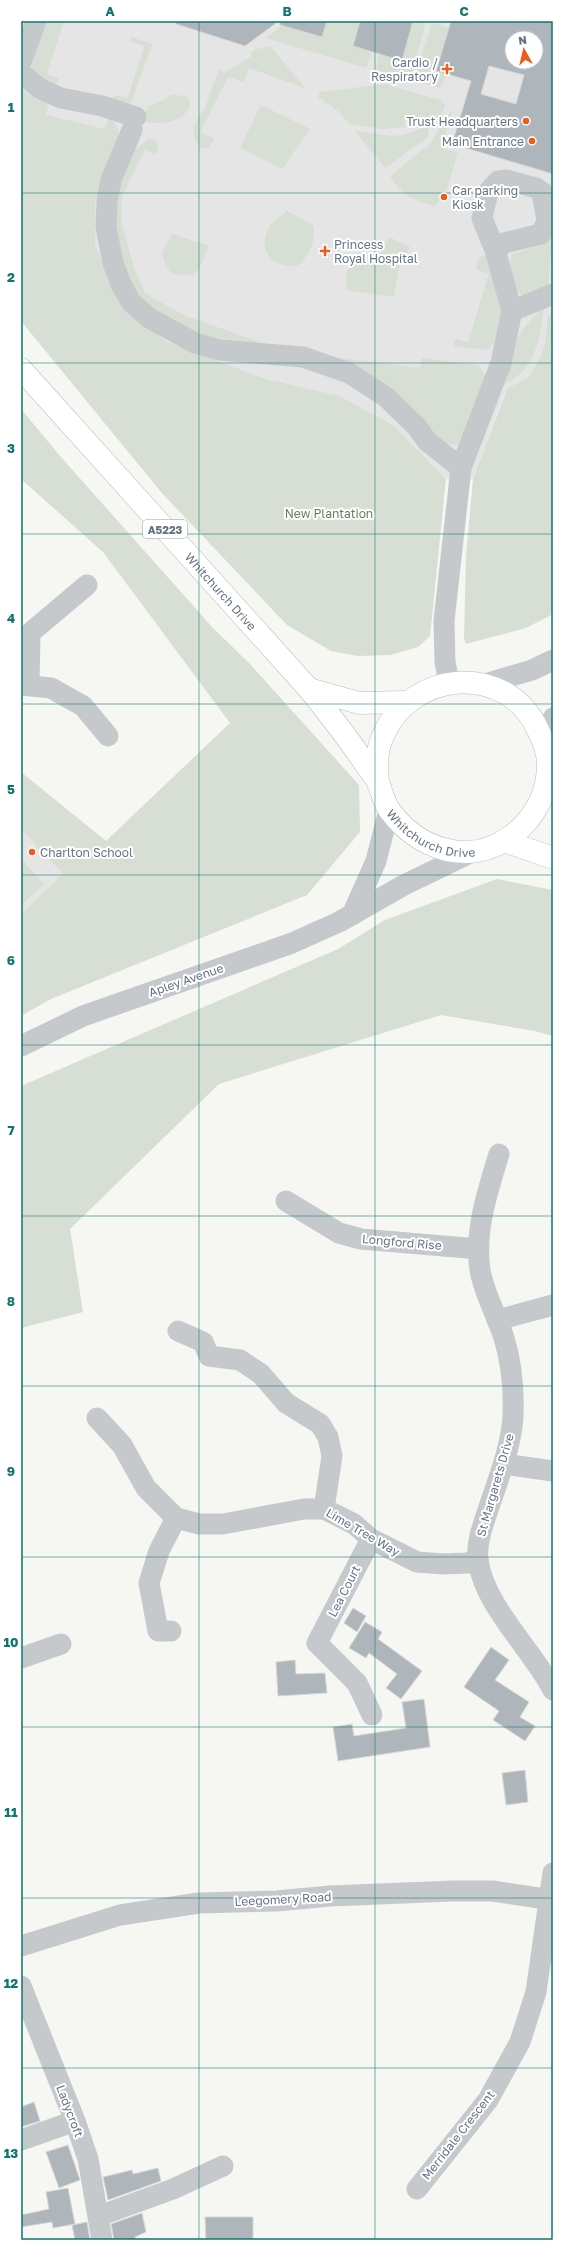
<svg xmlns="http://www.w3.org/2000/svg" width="574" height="2261" font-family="'Golos Text',sans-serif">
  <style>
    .built { fill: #e4e5e4; fill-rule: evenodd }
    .green { fill: #d7ded3 }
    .building { fill: #afb6bb; stroke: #d8d8d5; fill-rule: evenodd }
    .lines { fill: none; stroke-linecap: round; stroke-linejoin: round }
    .major-casing { stroke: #b8bcc0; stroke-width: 23 }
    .minor { stroke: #c6c9cc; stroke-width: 21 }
    .major { stroke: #fff; stroke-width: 22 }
    .grid { fill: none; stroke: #0f766e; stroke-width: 1; stroke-opacity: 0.55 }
    .poi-dot { fill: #eb5c1e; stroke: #fff; stroke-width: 1.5 }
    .labels { text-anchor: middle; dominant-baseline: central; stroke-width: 4; stroke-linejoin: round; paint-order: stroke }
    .shield { fill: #fff; stroke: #929eaa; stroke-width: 1 }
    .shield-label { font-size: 11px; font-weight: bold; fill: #647485 }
    .poi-label { font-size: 12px; fill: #647485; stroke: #fff; text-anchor: end }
    .park-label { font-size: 12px; fill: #667c63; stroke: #fff }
    .street-label { font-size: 12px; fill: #647485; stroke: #fff }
    .neatline { fill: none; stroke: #0f766e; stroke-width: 1.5 }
    .grid-label { font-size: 13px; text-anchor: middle; font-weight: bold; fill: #0f766e }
  </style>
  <rect width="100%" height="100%" fill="#f6f6f3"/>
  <g class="built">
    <path d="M21,21H553V404L505,392L473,479H446L393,425L340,396L266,379L165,341L117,297L21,256ZM512,38H536V62H512Z"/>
    <polygon points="21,829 63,874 21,914"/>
  </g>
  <g class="green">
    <polygon points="46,21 64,21 47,74 60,78 55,84 36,77 31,65"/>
    <polygon points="327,21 360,21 353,46 372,52 366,68 266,38 282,26 322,37"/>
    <polygon points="413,21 426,21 411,76 407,79 376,70 379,54 402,60"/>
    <polygon points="432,23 449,28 436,71 447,74 440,88 416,81 415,76"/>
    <polygon points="132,37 152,44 132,101 125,104 115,102 113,98 115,95 128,98 144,46 130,41"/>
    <polygon points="271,47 305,88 249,68 244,82 228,77 200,133 215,138 208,148 201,148 195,140 193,127 205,108 219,69 224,73 252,56 250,53 256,49"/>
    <path d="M385,84L440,100L445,105C442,120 432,120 419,123L416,118L404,121L405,127L383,129L350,124L337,110L318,97L320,92Z"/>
    <polygon points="21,90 34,98 49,102 46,115 105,129 109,117 115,123 119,134 95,203 95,245 117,297 165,341 266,379 340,396 393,425 446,479 430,636 418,647 390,655 358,656 331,651 287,625 161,492 21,321"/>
    <path d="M172,94L187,97L190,102C190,105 189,109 187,111C180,122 157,125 146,122L143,116L149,106L158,103Z"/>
    <polygon points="261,105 310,129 282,169 240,148"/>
    <path d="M453,109L441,148L458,153L446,191L442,193L438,203L434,206C416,202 399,193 390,176L431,143L443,121Z"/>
    <polygon points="429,126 428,137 385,168 355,131 390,136 403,135"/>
    <polygon points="149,139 157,141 158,150 156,154 145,150 122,196 121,221 134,268 145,293 183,315 262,343 304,354 420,368 422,358 478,365 486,377 460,443 453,445 439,441 388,390 222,343 161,317 141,297 130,281 116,248 114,199 130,153"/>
    <path d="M287,211L313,225C317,240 309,256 297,266C269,268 255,246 272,223C276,219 283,215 287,211Z"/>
    <polygon points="172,234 209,246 199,269 192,275 172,274 165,265 162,253"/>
    <polygon points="389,237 410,247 398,271 394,297 346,290 347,271 352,263 373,263"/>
    <polygon points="553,237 548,287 535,296 522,295 516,289 508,264 513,254 547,243"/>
    <path d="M483,255L488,256C496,287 513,323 488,350L454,346L455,339L468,342L489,274L476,269L478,259Z"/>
    <path d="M544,308C538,342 537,370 502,385C513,349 513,333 544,308Z"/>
    <polygon points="553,311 553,614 526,628 466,644 464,639 466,556 473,479 507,389 530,376 539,360 545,344 548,317"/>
    <polygon points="21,409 60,456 213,628 250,664 359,785 360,832 307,895 51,999 21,1016 21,914 63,874 21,829 21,772 106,841 230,723 103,552 21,479"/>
    <polygon points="21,859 44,884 21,905"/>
    <polygon points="497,879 553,890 553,1036 535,1031 441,1015 219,1084 70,1229 83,1312 21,1328 21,1086 338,949 385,920"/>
  </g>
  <g class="building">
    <polygon points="176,21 279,21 245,46 176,24"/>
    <polygon points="280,21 327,21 322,37 280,25"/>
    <polygon points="360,21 413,21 402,61 353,46"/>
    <path d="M451,21H553V174L452,144L471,81L436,71ZM512,38H536V62H512ZM489,66L524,75L516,104L481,94Z"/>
    <polygon points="353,1608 366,1616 357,1632 344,1623"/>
    <polygon points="365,1622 382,1632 378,1639 422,1671 401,1699 386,1688 397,1674 369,1653 366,1658 349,1648"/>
    <polygon points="491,1647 509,1660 495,1680 529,1702 520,1717 535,1726 525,1741 493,1720 499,1711 464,1687"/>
    <polygon points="295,1660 296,1674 325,1673 327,1693 278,1696 276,1662"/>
    <polygon points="424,1699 430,1747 338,1761 333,1727 352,1724 354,1736 406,1728 402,1702"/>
    <polygon points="525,1770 528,1802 506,1805 502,1773"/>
    <polygon points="34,2102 40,2121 21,2127 21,2107"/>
    <polygon points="68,2145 80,2180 59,2188 46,2152"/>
    <polygon points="158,2168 161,2181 108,2200 103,2177 132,2170 133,2174"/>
    <polygon points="68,2188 75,2224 53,2228 52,2222 21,2227 21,2215 49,2209 46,2192"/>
    <polygon points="142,2213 146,2232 135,2237 136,2240 114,2240 111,2224"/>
    <polygon points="205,2217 253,2217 253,2240 206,2240"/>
    <polygon points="87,2222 90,2240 75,2240 72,2225"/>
  </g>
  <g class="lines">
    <g class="major-casing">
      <g id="major">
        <path id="s1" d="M21,369L309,689C329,714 349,739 366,765C370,771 376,777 379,784C382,793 384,803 390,811C418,849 469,867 510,837C535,819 549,792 548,761C547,750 543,740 538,730C507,661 409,670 382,738C376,752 377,768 378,783"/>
        <polyline points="309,689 359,703 406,702"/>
        <polyline points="504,841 553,858"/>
      </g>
    </g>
    <g class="minor">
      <polyline points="21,62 36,21"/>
      <polyline points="21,73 39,88 61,98 102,106 136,117"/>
      <polyline points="132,130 111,180 107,202 106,227 113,263 121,284 131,302 149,318 195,343 219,350 303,357 349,373 386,397 417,427 427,441 461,468"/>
      <polyline points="512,311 553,294"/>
      <polyline points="449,682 445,662 444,621 461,468 501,363 512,311 495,250 482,218 488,192 498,181 507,180 536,188 542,192 547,221 541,234 504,243 495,250"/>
      <polyline points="485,684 532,670 553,660"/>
      <polyline points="21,685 51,688 83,706 108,736"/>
      <polyline points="29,685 30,633 87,585"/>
      <polyline points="545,745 553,718"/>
      <polyline points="352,915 376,861 389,810"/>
      <polyline points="21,1046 83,1016 292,943 339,922 404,885 472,852"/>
      <path d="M499,1154C488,1190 474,1231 480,1270C484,1294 497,1315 504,1338C512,1364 514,1390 513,1416C511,1449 498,1479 488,1510C483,1525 476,1543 478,1560C484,1606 533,1650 553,1690"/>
      <polyline points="286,1201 339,1233 361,1239 479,1249"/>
      <polyline points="497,1320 553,1305"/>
      <polyline points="178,1331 203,1342 209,1356 240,1360 261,1374 286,1403 320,1424 328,1437 332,1456 324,1509"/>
      <polyline points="97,1418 122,1445 146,1488 176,1518 199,1524 223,1524 304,1509 324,1509 354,1524 371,1539 417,1562 444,1564 467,1563 478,1560"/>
      <polyline points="504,1464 553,1471"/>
      <polyline points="371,1539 317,1643 357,1683 372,1715"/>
      <polyline points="171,1631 158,1631 149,1583 159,1551 176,1518"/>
      <polyline points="21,1658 61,1644"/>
      <polyline points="21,1946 120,1915 199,1903 277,1901 330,1896 453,1891 492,1891 553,1900"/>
      <polyline points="21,1986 75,2121 88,2159 102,2240"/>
      <polyline points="21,2140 75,2121"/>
      <polyline points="417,2189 488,2100 520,2042 536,1992 553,1873"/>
      <polyline points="99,2216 173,2189 223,2166"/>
    </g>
    <use href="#major" class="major"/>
  </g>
  <path class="grid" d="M199,21V2240M375,21V2240M21,193H553M21,363H553M21,534H553M21,704H553M21,875H553M21,1045H553M21,1216H553M21,1386H553M21,1557H553M21,1727H553M21,1898H553M21,2068H553"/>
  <g class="poi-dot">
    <path d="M445 63h4v4h4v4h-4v4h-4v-4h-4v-4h4z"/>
    <circle cx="526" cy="121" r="4"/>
    <circle cx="532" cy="141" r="4"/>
    <circle cx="444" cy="197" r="4"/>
    <path d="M323 245h4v4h4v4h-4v4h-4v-4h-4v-4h4z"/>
    <circle cx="32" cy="852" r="4"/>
  </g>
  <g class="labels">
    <rect class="shield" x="143" y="520" width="44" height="18" rx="3"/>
    <g class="shield-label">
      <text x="165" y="529">A5223</text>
    </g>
    <g class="poi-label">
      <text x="438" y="62">Cardio /<tspan x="438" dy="14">Respiratory</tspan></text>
      <text x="518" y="121">Trust Headquarters</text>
      <text x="524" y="141">Main Entrance</text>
      <text x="452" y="190" text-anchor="start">Car parking<tspan x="452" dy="14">Kiosk</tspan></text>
      <text x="334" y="244" text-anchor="start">Princess<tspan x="334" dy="14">Royal Hospital</tspan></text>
      <text x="40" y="852" text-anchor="start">Charlton School</text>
    </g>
    <g class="park-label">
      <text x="329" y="513">New Plantation</text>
    </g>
    <g class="street-label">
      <text stroke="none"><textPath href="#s1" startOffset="299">Whitchurch Drive</textPath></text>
      <text stroke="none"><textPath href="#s1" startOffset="627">Whitchurch Drive</textPath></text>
      <text transform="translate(186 980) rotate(-19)">Apley Avenue</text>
      <text transform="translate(402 1242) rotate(5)">Longford Rise</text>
      <text transform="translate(495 1485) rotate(-74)">St Margarets Drive</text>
      <text transform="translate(363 1532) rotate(30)">Lime Tree Way</text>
      <text transform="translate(344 1591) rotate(-63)">Lea Court</text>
      <text transform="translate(283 1899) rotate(-3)">Leegomery Road</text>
      <text transform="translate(70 2111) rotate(69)">Ladycroft</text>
      <text transform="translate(458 2135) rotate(-52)">Merridale Crescent</text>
    </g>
  </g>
  <rect width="574" height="2261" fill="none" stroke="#ffffff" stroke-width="44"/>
  <g transform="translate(524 50) rotate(352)"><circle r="19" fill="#ffffff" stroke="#c1c7ce"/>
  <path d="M0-3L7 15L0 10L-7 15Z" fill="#eb5c1e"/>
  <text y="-6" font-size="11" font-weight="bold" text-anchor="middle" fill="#647485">N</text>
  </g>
  <rect x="22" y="22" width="530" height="2217" class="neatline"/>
  <g class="grid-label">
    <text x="110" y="16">A</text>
    <text x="287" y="16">B</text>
    <text x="464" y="16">C</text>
    <text x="11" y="112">1</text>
    <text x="11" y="282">2</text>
    <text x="11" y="453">3</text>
    <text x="11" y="623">4</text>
    <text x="11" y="794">5</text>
    <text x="11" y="965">6</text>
    <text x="11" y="1135">7</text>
    <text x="11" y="1306">8</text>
    <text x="11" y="1476">9</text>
    <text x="11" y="1647">10</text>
    <text x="11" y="1817">11</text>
    <text x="11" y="1988">12</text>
    <text x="11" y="2158">13</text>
  </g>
</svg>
